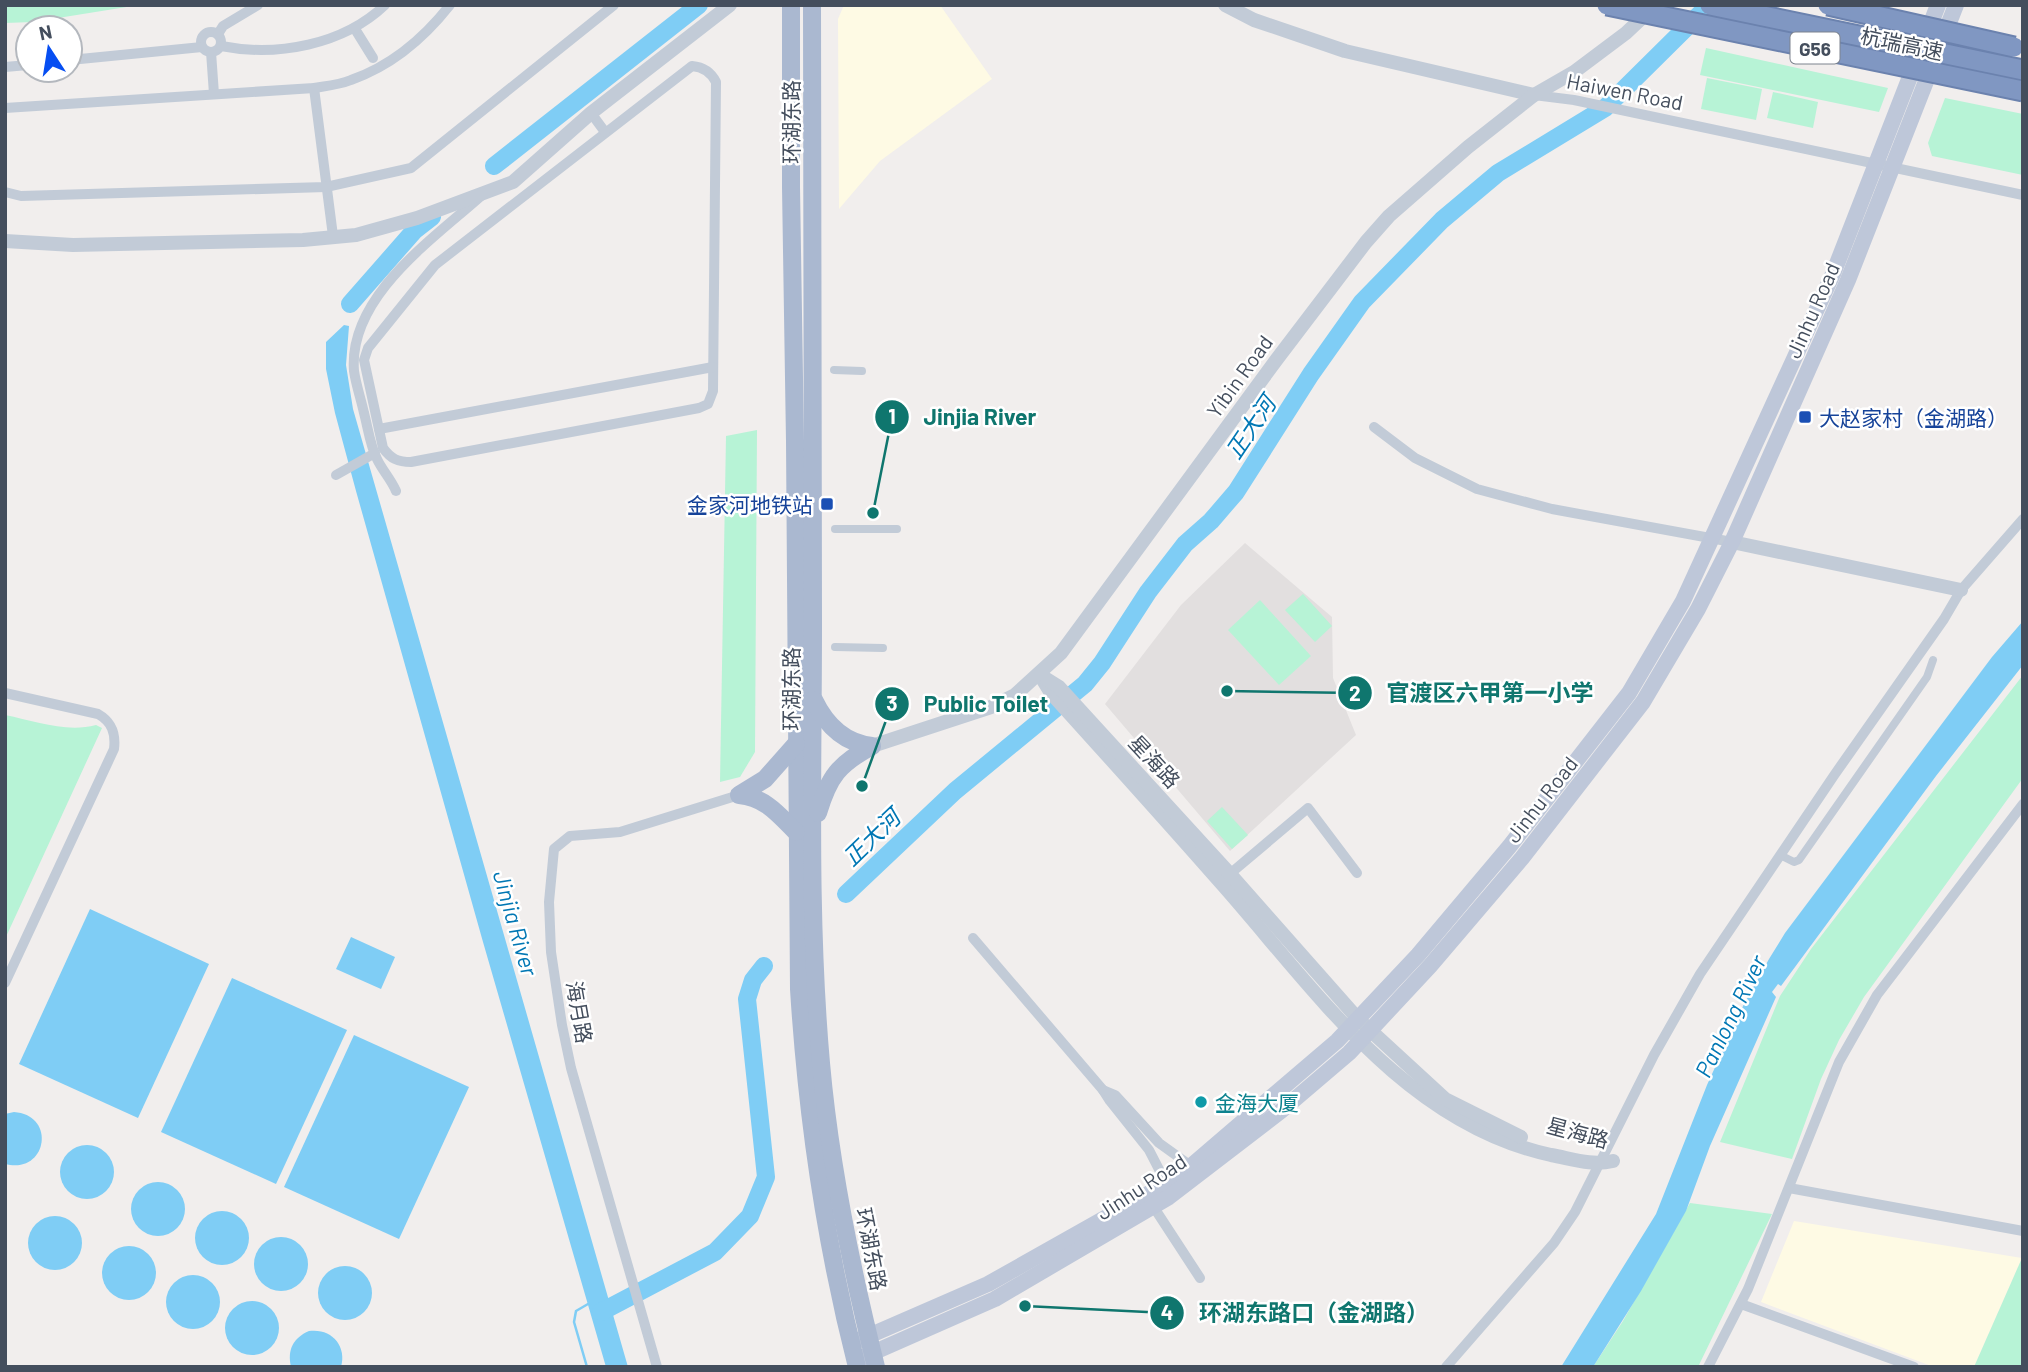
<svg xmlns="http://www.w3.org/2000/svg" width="2028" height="1372" font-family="Barlow,'Noto Sans SC',sans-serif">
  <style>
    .commercial { fill: #fefae4 }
    .education { fill: #e2dfdf }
    .green { fill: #b7f3d6 }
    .water { fill: #7fcdf5 }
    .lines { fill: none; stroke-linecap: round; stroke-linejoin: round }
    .stream { stroke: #7fcdf5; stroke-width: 2.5 }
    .river { stroke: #7fcdf5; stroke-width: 18 }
    .pedestrian { stroke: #c2cbd7; stroke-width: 8 }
    .minor { stroke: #c2cbd7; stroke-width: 10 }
    .tertiary { stroke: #c2cbd7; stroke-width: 14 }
    .secondary { stroke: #bec7d9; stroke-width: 16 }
    .primary { stroke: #aab8d0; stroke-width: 18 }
    .motorway-bridge-casing { stroke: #6b82ae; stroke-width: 23; stroke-linecap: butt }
    .motorway-bridge { stroke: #8097c2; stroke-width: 19 }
    .transit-dot { fill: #1a4fb4; stroke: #fff; stroke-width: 2.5 }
    .culture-dot { fill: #0f9aa8; stroke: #fff; stroke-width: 2.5 }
    .labels { text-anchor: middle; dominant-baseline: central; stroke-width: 5; stroke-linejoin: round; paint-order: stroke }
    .shield { fill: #fff; stroke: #7c838e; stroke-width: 2 }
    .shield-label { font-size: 19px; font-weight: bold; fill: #444e5d }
    .street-label { font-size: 21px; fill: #444e5d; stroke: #fff }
    .transit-label { font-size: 21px; fill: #164399; stroke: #fff; text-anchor: start }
    .culture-label { font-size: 21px; fill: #0d838f; stroke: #fff; text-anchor: start }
    .water-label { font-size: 23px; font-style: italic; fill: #0077b4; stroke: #fff }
    .leader { fill: none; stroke: #0f766e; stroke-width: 2.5 }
    .callout-dot { fill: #0f766e; stroke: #fff; stroke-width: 2.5 }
    .mark-label { font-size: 21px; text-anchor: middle; font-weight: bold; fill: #fff }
    .callout-label { font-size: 23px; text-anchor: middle; font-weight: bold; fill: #0f766e; stroke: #fff; stroke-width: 5; stroke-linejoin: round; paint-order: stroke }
  </style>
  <rect width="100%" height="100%" fill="#f1eeed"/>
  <g class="commercial">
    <polygon points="844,5 940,5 992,79 880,161 839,209 838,19"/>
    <polygon points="1794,1221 2022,1258 1974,1367 1934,1367 1761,1302"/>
  </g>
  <polygon class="education" points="1245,543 1332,617 1333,678 1356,735 1230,851 1105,704 1181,605"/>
  <g class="green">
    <polygon points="5,5 139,5 33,22 5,23"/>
    <polygon points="1706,48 1888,88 1879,112 1700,75"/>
    <polygon points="1707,78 1762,89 1756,120 1701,109"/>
    <polygon points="1773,92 1818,102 1813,128 1767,118"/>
    <polygon points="1945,98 2023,114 2023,175 1932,156 1928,143"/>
    <polygon points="757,430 755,752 740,777 720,782 726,436"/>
    <polygon points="1303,594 1332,626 1315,642 1285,610"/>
    <polygon points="1260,600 1311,656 1279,685 1228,630"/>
    <polygon points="2023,675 2023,778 1864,997 1839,1040 1821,1079 1792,1159 1720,1142 1780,996 1811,949"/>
    <path d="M5,715C35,721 66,733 96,725L102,728L5,939Z"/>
    <polygon points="1222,807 1248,835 1232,849 1207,821"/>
    <polygon points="1690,1203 1772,1214 1698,1367 1593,1367 1623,1321"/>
    <polygon points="2022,1258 2023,1367 1974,1367"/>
  </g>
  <g class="water">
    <polygon points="344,325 349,326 346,365 353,409 628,1367 606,1367 483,942 356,491 335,413 326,369 326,342"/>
    <polygon points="2023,621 2023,665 1936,776 1781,986 1778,984 1772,992 1776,997 1710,1146 1686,1211 1641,1291 1593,1367 1561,1367 1656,1214 1707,1085 1743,1006 1769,959 1785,933 1992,657"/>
    <polygon points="90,909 209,964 138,1118 19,1064"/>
    <polygon points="351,937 395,957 381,989 336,969"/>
    <polygon points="232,978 347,1030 276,1184 161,1132"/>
    <polygon points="354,1035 469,1087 399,1239 284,1187"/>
    <path d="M14,1112C57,1115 47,1175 5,1164V1114Z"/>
    <circle cx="87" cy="1172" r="27"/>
    <circle cx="158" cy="1209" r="27"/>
    <circle cx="222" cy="1238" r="27"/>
    <circle cx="55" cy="1243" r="27"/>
    <circle cx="281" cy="1264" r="27"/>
    <circle cx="129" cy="1273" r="27"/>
    <circle cx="345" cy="1293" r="27"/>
    <circle cx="193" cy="1302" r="27"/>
    <circle cx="252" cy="1328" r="27"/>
    <path d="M309,1331C331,1328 347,1345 341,1367H291C287,1350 293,1338 309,1331Z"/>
  </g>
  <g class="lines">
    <polyline class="stream" points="587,1367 574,1322 576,1311 588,1304"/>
    <g class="river">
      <polyline points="494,166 699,5"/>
      <polyline points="350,304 414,231 432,217"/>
      <polyline points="846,894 955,791 1085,684 1102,663 1148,592 1185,544 1211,521 1236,492 1311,374 1362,302 1442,220 1498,173 1605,108 1709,5"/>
      <polyline points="601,1312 715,1252 750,1216 766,1177 747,999 753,980 764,966"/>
    </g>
    <g class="pedestrian">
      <polyline points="834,370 862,371"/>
      <polyline points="835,529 897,529"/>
      <polyline points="835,647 883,648"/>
      <polyline points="1782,856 1794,862 1799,860 1927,677 1933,660"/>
    </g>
    <g class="minor">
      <polyline points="355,29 373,58"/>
      <circle cx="211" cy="42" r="10"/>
      <polyline points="218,34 223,26 258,5"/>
      <path d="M221,46C277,57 343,45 385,5"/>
      <polyline points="211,52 214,94"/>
      <polyline points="70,60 202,47"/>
      <path d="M692,66C703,67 711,72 716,82L713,391L708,404L699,408L411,462C398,462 391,459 383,448L364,360L368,348L435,265Z"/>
      <polyline points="5,67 28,65"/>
      <polyline points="314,88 333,236"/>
      <polyline points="1534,95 1574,100 2023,195"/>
      <path d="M5,108L314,88C326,86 339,85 351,80C391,66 424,38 450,5"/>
      <polyline points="591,113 605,132"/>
      <polyline points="5,192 21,196 326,187 411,168 614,5"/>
      <polyline points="1374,427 1415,458 1477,489 1552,509 1732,542"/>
      <polyline points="379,429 713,367"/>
      <polyline points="336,475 375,453"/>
      <path d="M396,491C391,479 382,470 377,459C370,445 368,428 364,413C361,399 356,385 354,371C348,297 433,239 481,196"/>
      <path d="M5,693L98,714C112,722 116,733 114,749L5,983"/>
      <polyline points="1225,878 1308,808 1357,873"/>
      <polyline points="973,938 1103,1090 1110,1101 1149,1150 1166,1183"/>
      <polyline points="1103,1090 1115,1095 1159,1143 1191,1166"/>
      <polyline points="1789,1188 2023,1231"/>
      <polyline points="1153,1206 1200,1278"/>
      <polyline points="1741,1304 1914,1367"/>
      <polyline points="657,1367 571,1068 562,1025 551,952 549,902 554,849 570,836 620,832 739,795"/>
      <polyline points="1446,1367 1554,1243 1575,1212 1654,1055 1700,974 1835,774 1944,619 1961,590 2023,519"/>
      <polyline points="1708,1367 1748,1289 1839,1062 1877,995 2023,804"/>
    </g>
    <g class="tertiary">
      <polyline points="1225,5 1254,20 1345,51 1534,95"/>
      <polyline points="5,241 73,245 303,240 356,235 417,218 513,182 591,113 730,5"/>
      <polyline points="1732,542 1961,590"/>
      <path d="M1040,675L1051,693C1108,756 1165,819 1221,883C1315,989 1404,1123 1551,1155C1573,1159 1591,1166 1613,1161"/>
      <polyline points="1043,677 1059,687 1230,874 1358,1019 1445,1099 1521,1137"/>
      <polyline points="872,746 991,707 1015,695 1061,653 1277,359 1366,242 1389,216 1468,147 1534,95 1574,72 1626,33 1644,16"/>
    </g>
    <g class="secondary">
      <polyline points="857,1341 988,1284 1162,1186 1191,1166 1337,1041 1418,955 1509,847 1629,693 1683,601 1833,274 1938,5"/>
      <polyline points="861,1358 995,1299 1169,1197 1281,1111 1349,1053 1430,966 1522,858 1643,702 1698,609 1732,542 1848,280 1956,5"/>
    </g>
    <g class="primary">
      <path d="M791,5V187L795,441L799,989C807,1117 825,1242 857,1367"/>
      <path d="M812,5C812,211 812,417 813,624C813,770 808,917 821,1063C830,1166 851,1267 876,1367"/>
      <path d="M814,700C826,725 844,743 872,746C839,764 829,776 818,813"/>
      <path d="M796,744L765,779L739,795C765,797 779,815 796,832"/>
    </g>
    <g class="motorway-bridge-casing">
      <g id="motorway-bridge">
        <polyline points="1607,5 2023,91"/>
        <polyline points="1710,5 2023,70"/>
        <polyline points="1828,5 2014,47"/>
      </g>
    </g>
    <use href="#motorway-bridge" class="motorway-bridge"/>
  </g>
  <g class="transit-dot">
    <rect x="1798" y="410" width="14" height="14" rx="3.5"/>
    <rect x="820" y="497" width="14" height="14" rx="3.5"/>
  </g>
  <circle class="culture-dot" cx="1201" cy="1102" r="7"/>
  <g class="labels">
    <rect class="shield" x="1790.5" y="32.5" width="49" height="31" rx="5"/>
    <g class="shield-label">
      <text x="1815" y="48">G56</text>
    </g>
    <g class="street-label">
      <text transform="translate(1902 43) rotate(12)">杭瑞高速</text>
      <text transform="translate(1625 91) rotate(11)">Haiwen Road</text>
      <text transform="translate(790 122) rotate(-90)">环湖东路</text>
      <text transform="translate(1812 310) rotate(-66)">Jinhu Road</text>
      <text transform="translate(1239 376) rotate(-54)">Yibin Road</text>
      <text transform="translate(790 689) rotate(-90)">环湖东路</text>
      <text transform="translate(1155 761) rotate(47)">星海路</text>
      <text transform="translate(1541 799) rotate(-52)">Jinhu Road</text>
      <text transform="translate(580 1012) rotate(80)">海月路</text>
      <text transform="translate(1578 1132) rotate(15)">星海路</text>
      <text transform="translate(1141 1186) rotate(-33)">Jinhu Road</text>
      <text transform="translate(872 1249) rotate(79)">环湖东路</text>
    </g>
    <g class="transit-label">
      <text x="1819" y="417">大赵家村（金湖路）</text>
      <text x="813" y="504" text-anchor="end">金家河地铁站</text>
    </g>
    <g class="culture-label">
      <text x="1215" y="1102">金海大厦</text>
    </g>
    <g class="water-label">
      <text transform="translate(1250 427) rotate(-56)">正大河</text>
      <text transform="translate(871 837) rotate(-44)">正大河</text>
      <text transform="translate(516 923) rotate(74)">Jinjia River</text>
      <text transform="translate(1730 1016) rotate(-64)">Panlong River</text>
    </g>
  </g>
  <path class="leader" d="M873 513L892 417M1227 691L1355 693M862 786L892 704M1025 1306L1167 1313"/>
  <g class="callout-dot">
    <circle cx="873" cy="513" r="7"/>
    <circle cx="1227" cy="691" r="7"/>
    <circle cx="862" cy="786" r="7"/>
    <circle cx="1025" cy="1306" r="7"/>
    <circle cx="892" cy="417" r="18"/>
    <circle cx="1355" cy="693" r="18"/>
    <circle cx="892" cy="704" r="18"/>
    <circle cx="1167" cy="1313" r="18"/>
  </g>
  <g class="mark-label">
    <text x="892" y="424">1</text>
    <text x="1355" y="701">2</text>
    <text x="892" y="711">3</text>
    <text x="1167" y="1320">4</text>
  </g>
  <g class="callout-label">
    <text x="980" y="425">Jinjia River</text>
    <text x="1490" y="701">官渡区六甲第一小学</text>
    <text x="986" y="712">Public Toilet</text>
    <text x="1314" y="1321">环湖东路口（金湖路）</text>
  </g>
  <rect width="2028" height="1372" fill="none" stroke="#444e5d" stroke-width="14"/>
  <g transform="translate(49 49) rotate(348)"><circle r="33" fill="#ffffff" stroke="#b4b8be" stroke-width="2"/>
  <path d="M0-5L12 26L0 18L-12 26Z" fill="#064ef2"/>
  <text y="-10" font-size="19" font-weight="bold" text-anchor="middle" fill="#444e5d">N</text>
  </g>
</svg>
